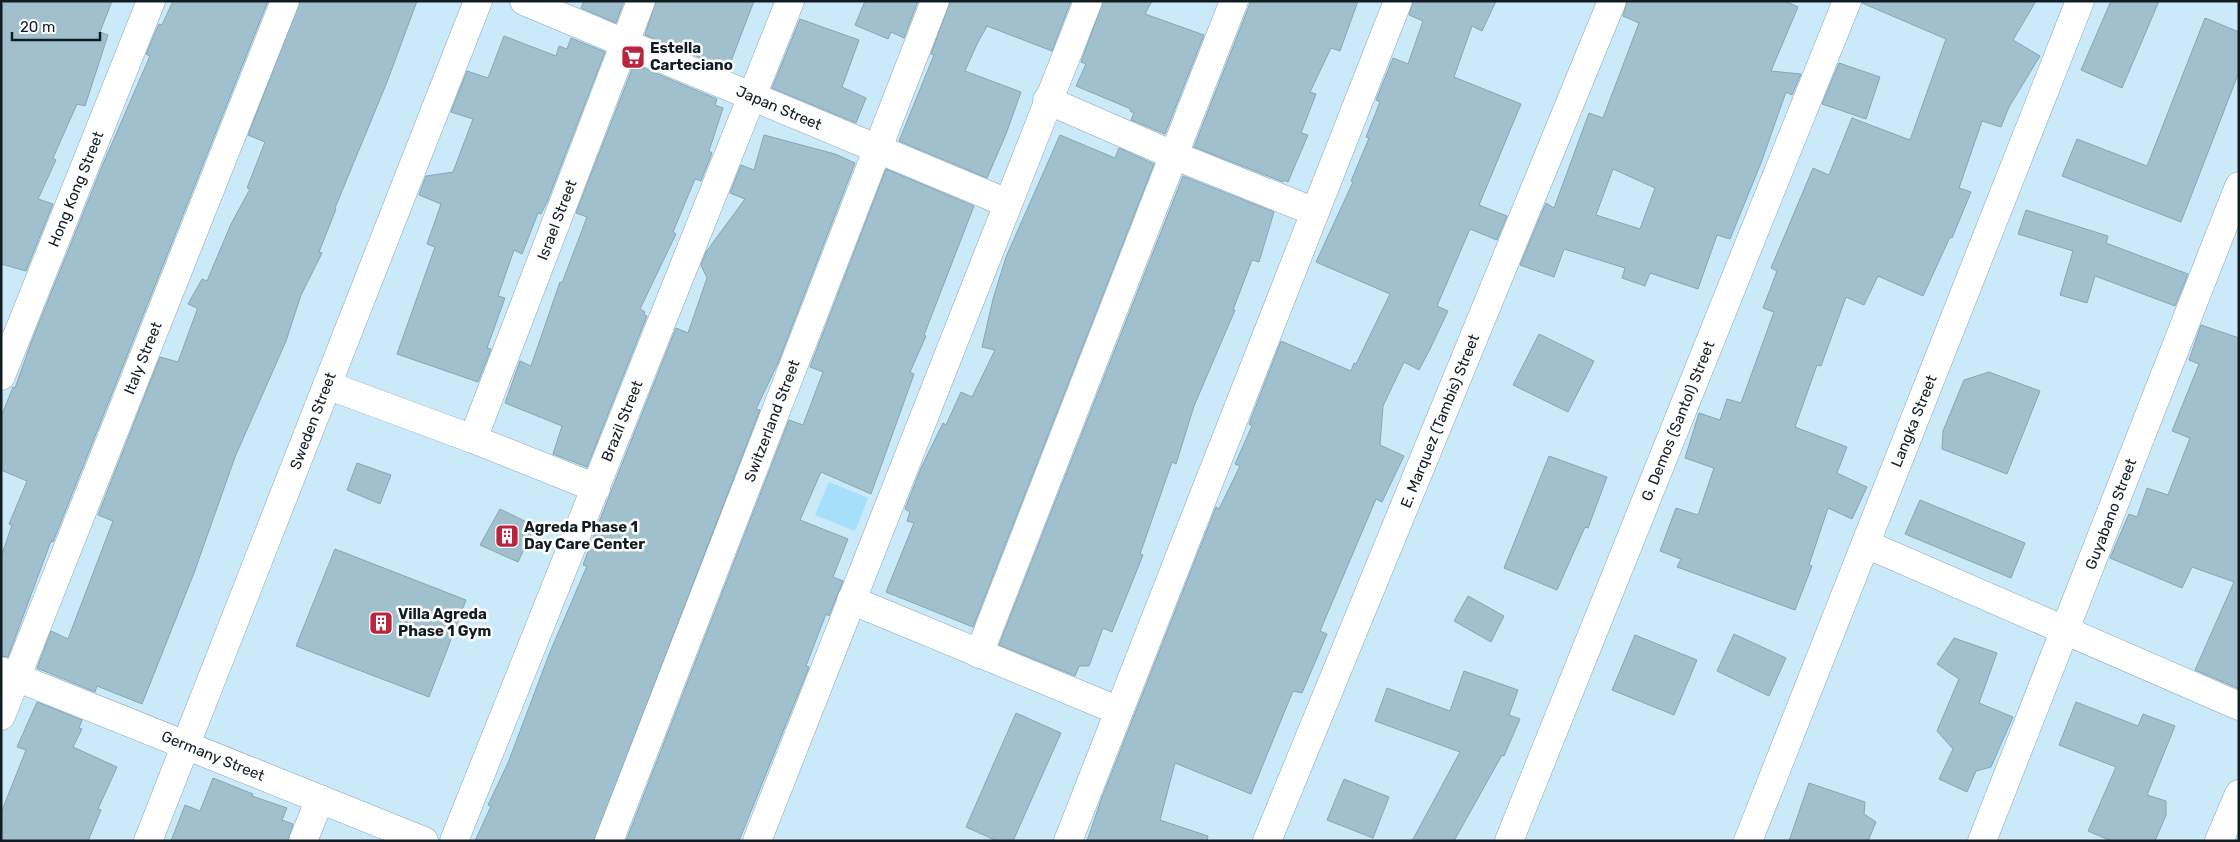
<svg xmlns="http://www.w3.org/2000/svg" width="2240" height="842" font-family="Rubik,sans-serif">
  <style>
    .green { fill: #a6dff9 }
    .building { fill: #a1c0ce; stroke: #87a5b3; fill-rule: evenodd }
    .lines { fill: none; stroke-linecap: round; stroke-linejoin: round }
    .street-casing { stroke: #89a6b5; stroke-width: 29 }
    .street { stroke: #fff; stroke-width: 28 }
    .labels { text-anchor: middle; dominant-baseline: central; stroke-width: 5; stroke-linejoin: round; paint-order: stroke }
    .poi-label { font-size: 15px; font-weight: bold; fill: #111d22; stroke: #fff; text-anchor: start }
    .street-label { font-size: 15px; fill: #111d22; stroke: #fff }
  </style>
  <rect width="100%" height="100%" fill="#cae9f9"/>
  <polygon class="green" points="829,482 868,498 855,531 815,515"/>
  <g class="building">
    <polygon points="5,1 112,1 100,32 108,35 85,106 77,104 53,158 56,160 38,199 53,204 26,271 1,264 1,10"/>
    <polygon points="173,1 268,1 53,542 51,541 8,657 1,656 1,557 12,525 9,524 27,481 1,470 1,417 13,387 15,388 31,343 103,164 150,56 146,54 159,24 162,25"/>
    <polygon points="300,1 417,1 387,82 335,208 336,209 319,252 322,253 301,295 286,341 235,457 194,573 142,704 97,686 95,692 37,668 51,631 68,639 113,521 98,515 160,357 178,362 197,310 197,308 188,304 202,279 207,281 231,224 250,189 247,188 265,142 248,135"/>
    <polygon points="584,1 624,1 616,23 581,8"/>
    <polygon points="656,1 754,1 728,69 645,35"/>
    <polygon points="865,1 918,1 904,38 891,32 888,39 855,25"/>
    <polygon points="950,1 1071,1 1052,51 987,26 977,44 965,71 1021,92 1006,134 987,178 899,141 934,55 931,54"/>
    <polygon points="1103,1 1152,1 1145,14 1204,35 1165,134 1131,120 1134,113 1130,111 1131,109 1076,86 1086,64 1081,62"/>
    <polygon points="1251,1 1358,1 1340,51 1331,48 1310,92 1316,94 1301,133 1308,135 1288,182 1284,180 1283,182 1194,147"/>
    <polygon points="1413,1 1496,1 1482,31 1472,26 1454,77 1521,104 1479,205 1507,216 1497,240 1470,229 1437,306 1448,311 1430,349 1419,370 1404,362 1383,406 1380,445 1404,456 1382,502 1376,499 1320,631 1327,634 1302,693 1293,691 1251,794 1175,763 1160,820 1208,836 1207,841 1087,841 1101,800 1216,507 1219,509 1240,466 1235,464 1252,426 1249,424 1281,341 1351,371 1354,363 1356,364 1390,294 1316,262 1353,182 1351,181 1369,138 1366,137 1380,102 1376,100 1393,58 1408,64 1423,21 1409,15"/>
    <path d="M1627,1H1785L1798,7L1771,71L1801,74L1792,95L1786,92L1761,163L1730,239L1717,235L1698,289L1650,273L1645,286L1622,278L1625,268L1564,249L1554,277L1520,265L1546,203L1554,208L1589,113L1603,118L1639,23L1623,16ZM1613,169L1655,188L1640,229L1596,215Z"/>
    <polygon points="1862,1 2036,1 2013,40 2040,56 2009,107 2001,127 1982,121 1959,188 1971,192 1952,238 1950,237 1923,296 1878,276 1864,305 1846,297 1821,366 1817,365 1795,427 1847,447 1837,473 1867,487 1852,519 1828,508 1809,565 1812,566 1795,610 1677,567 1681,559 1660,551 1676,508 1698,515 1714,468 1685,458 1699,413 1720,420 1727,399 1741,403 1774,312 1763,308 1777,271 1771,268 1813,168 1829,175 1852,118 1910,140 1946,39 1862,3"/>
    <polygon points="2111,1 2159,1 2122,88 2081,70"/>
    <polygon points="2205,18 2239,32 2239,72 2181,222 2062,176 2077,139 2147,166"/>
    <polygon points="800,19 859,40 842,87 866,98 856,123 772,88"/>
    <polygon points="504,36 556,56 559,46 567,49 571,38 605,52 547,202 541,214 538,213 522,254 514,250 498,296 505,298 487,348 491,349 478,382 397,354 435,247 427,244 441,204 419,195 426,176 453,172 473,119 451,112 467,71 488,78"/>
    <polygon points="1839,63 1880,77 1866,119 1822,104"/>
    <polygon points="634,64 717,99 715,105 723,108 709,151 712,153 701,181 695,179 673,232 676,234 640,309 645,312 644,315 647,316 587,467 553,454 562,426 505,403 520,361 531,366 560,282 562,283 587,217 576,213"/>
    <polygon points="764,135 835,154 855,163 778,363 756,409 760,410 594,841 475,841 491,806 488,805 508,763 550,652 587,566 583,565 597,527 676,328 688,333 707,278 701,265 706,252 745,199 730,193 741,165 754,170"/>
    <polygon points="1060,135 1115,158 1119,148 1154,164 973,627 886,592 914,523 907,521 910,512 905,509 921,468 943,423 946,425 961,392 972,397 995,350 982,347 993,299 1006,257"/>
    <polygon points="886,169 974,206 924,335 926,336 910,372 914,374 871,494 821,472 800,520 848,539 833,577 843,581 829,616 826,614 806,666 809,667 739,841 626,841 789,420 803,425 823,372 810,367"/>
    <polygon points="1183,176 1274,212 1259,262 1252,260 1233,310 1235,310 1194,406 1176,464 1172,462 1140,554 1143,555 1112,632 1103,628 1089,666 1079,666 1075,676 999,645"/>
    <polygon points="2026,210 2108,236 2106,243 2188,274 2175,306 2095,276 2087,303 2060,295 2073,251 2018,234"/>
    <polygon points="2201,325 2239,338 2239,689 2195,670 2234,582 2192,567 2182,588 2110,558 2129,514 2137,517 2147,488 2168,495 2190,438 2172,431 2199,364 2189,360"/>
    <polygon points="1539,334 1594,361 1568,412 1513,385"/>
    <polygon points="1989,372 2040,391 2007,474 1942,449 1943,431 1964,380"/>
    <polygon points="1549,456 1607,477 1588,528 1585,527 1557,590 1504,568"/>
    <polygon points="357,463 391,475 380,504 347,490"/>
    <polygon points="1920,500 2025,543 2011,578 1905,534"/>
    <polygon points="500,509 535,526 518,562 480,545"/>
    <polygon points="335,549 466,600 429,697 296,646"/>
    <polygon points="1468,596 1504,616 1491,642 1454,621"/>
    <polygon points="1734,634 1786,658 1769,696 1717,671"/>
    <polygon points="1635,635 1697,660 1674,715 1612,690"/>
    <polygon points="1954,638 1997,653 1979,703 2013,717 1991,767 1976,771 1967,792 1939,779 1953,749 1937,731 1959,679 1937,664"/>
    <polygon points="1464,671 1518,690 1509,715 1520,719 1504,756 1502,755 1454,841 1412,841 1460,752 1375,721 1387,688 1450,711"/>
    <polygon points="37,702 82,720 79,728 82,729 73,747 117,767 98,809 101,810 88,841 1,841 1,813 26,750 17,747"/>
    <polygon points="2076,702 2138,726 2143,714 2175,726 2147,795 2166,801 2166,815 2155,841 2111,841 2088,831 2116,767 2059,745"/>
    <polygon points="1016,713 1061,733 1013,841 997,841 966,827"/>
    <polygon points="213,778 253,794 252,796 287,808 282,820 293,824 288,841 171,841 185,805 200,811"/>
    <polygon points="1344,779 1389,797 1373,838 1327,820"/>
    <polygon points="1809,783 1865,802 1864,814 1876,822 1868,841 1789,841"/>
  </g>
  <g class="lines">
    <g class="street-casing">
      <g id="street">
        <polyline points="524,1 1007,203"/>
        <polyline points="1047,100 1173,155 1315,212"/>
        <polyline points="1,376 151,1"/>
        <polyline points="327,385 473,439 596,488"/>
        <polyline points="473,439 641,1"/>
        <polyline points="1866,544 2239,706"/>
        <polyline points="851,600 1119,711"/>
        <polyline points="979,654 1234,1"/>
        <polyline points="1,671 424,841"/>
        <polyline points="1,716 285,1"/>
        <polyline points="148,841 478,1"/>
        <polyline points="303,841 320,799"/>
        <polyline points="454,841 790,1"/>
        <polyline points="609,841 935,1"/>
        <polyline points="757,841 1088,1"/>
        <polyline points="1068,841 1398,1"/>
        <polyline points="1267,841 1612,1"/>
        <polyline points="1509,841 1847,1"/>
        <polyline points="1748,841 2080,1"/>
        <polyline points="1982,841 2239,186"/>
        <polyline points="2219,841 2239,794"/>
      </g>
    </g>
    <use href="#street" class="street"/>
  </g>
  <defs>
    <g id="supermarket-square" transform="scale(1.25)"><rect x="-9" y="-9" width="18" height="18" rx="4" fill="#b8263d" stroke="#fff"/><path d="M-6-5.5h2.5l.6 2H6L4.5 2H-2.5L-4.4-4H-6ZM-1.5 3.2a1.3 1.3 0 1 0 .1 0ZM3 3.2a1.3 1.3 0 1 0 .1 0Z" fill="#fff"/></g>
    <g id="building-square" transform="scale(1.25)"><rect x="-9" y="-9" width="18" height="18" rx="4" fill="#b8263d" stroke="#fff"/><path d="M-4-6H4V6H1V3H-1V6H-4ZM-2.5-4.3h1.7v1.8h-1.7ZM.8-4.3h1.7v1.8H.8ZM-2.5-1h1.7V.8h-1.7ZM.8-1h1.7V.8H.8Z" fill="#fff"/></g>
  </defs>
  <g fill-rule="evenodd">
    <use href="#supermarket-square" x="633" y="57"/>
    <use href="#building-square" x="507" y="536"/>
    <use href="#building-square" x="381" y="623"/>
  </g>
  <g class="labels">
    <g class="poi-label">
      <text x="650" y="48">Estella<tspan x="650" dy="17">Carteciano</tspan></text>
      <text x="524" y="527">Agreda Phase 1<tspan x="524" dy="17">Day Care Center</tspan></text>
      <text x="398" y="614">Villa Agreda<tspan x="398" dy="17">Phase 1 Gym</tspan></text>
    </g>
    <g class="street-label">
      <text transform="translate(779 108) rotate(23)">Japan Street</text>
      <text transform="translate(76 189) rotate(-68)">Hong Kong Street</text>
      <text transform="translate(557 220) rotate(-69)">Israel Street</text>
      <text transform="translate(143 358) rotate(-68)">Italy Street</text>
      <text transform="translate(313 421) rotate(-69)">Sweden Street</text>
      <text transform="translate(622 421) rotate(-68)">Brazil Street</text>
      <text transform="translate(772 421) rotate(-69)">Switzerland Street</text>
      <text transform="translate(1440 421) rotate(-68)">E. Marquez (Tambis) Street</text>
      <text transform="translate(1678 421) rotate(-68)">G. Demos (Santol) Street</text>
      <text transform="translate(1914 421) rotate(-68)">Langka Street</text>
      <text transform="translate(2111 514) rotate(-69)">Guyabano Street</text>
      <text transform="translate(213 756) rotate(22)">Germany Street</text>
    </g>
  </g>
  <rect width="2240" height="842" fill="none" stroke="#111d22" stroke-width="5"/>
  <path d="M12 32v8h88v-8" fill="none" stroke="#111d22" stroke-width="2.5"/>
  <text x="20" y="32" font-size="15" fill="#111d22" stroke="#ffffff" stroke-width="4" paint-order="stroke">20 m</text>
</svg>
